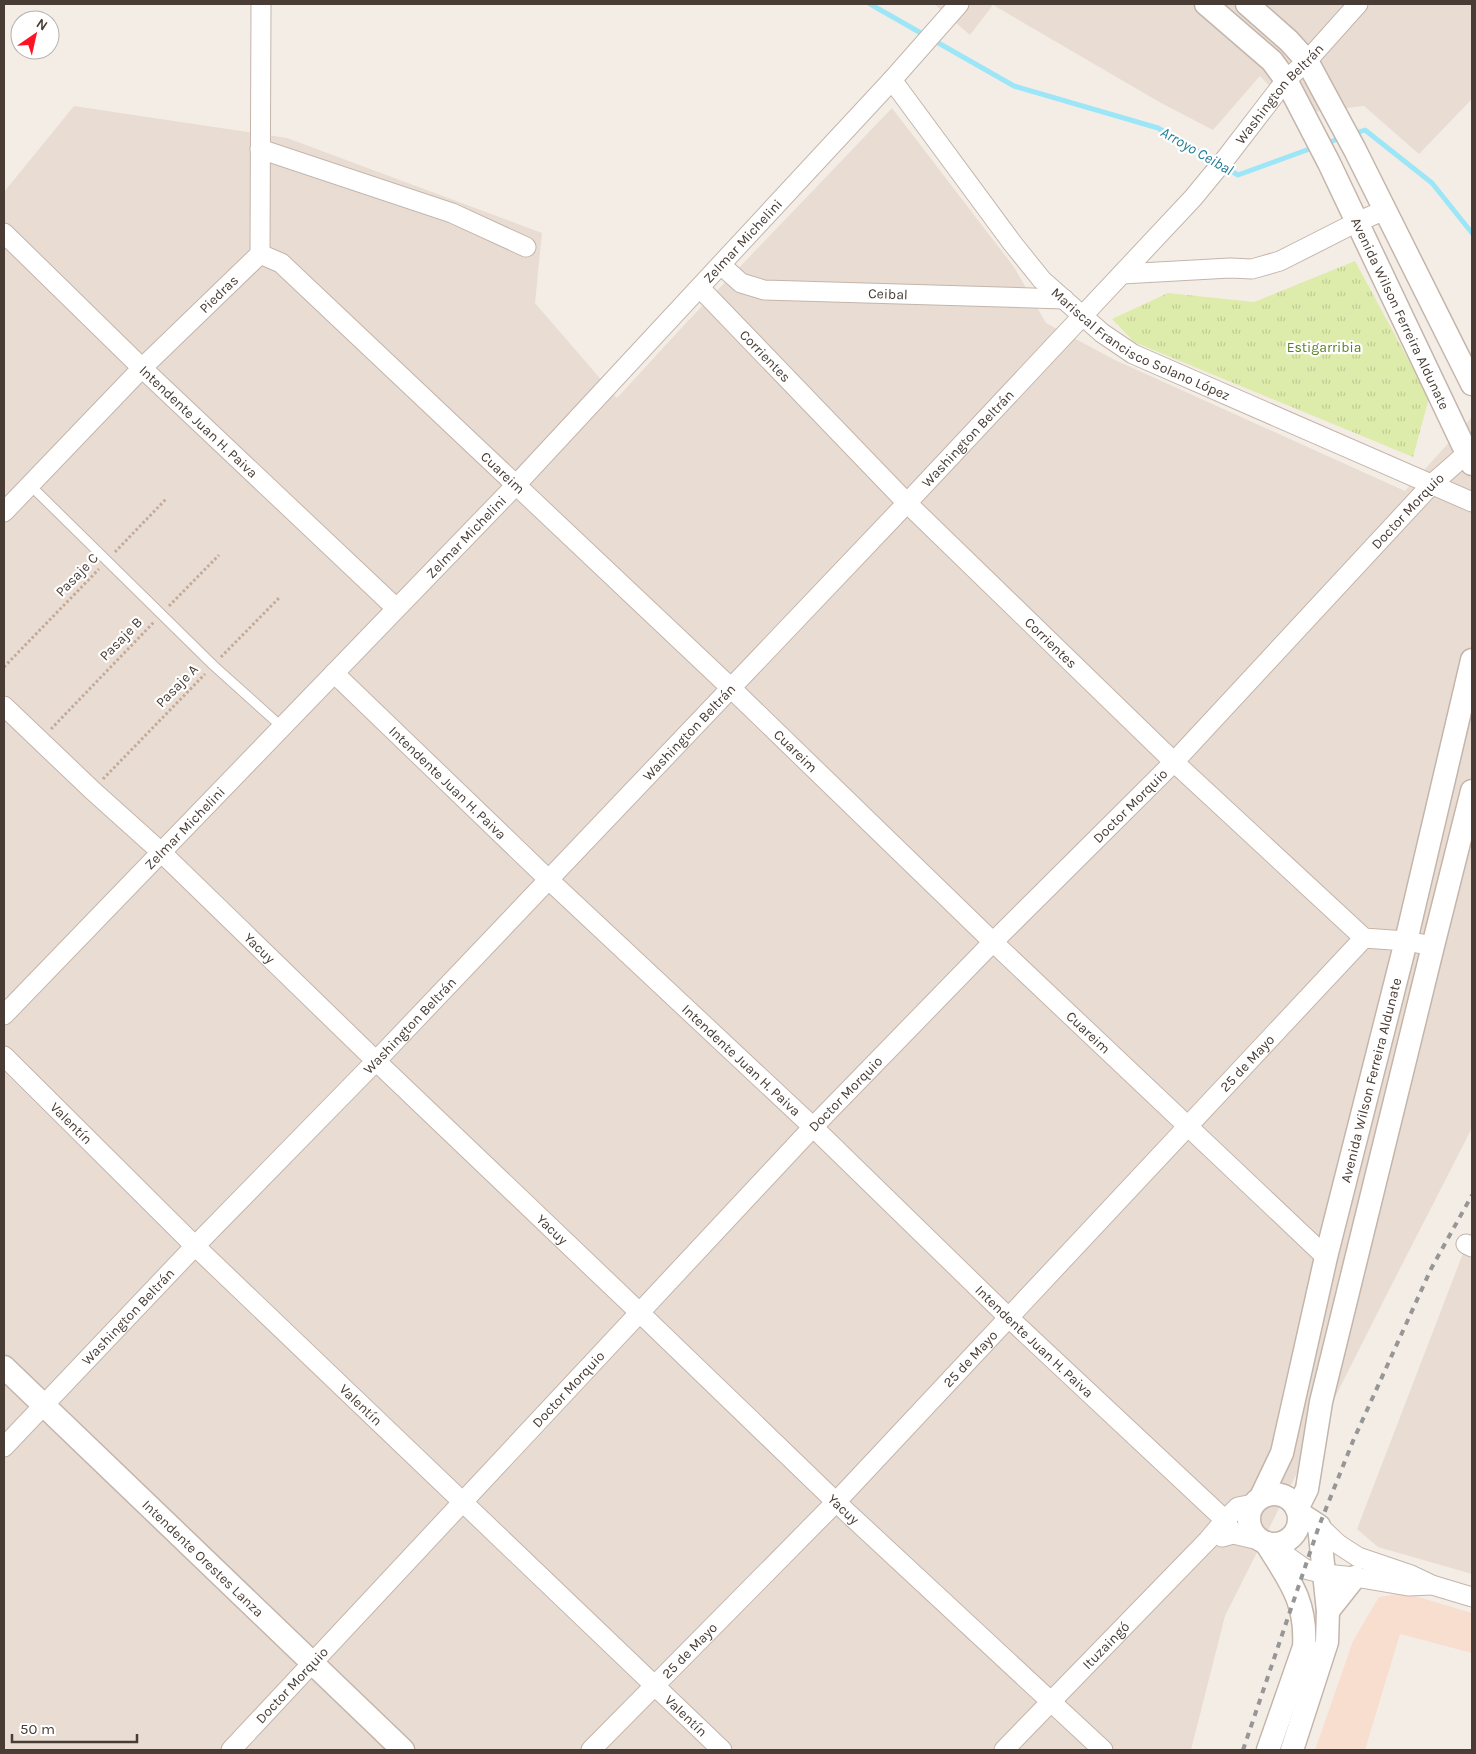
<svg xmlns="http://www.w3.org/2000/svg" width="1476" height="1754" font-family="Karla,sans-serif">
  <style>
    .residential { fill: #e9ddd3 }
    .commercial { fill: #f8decf }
    .grass { fill: url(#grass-tufts) }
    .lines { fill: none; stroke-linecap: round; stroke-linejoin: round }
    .stream { stroke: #9de6f7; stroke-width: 5 }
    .service-casing { stroke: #c4b5ab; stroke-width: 11 }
    .minor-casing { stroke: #c4b5ab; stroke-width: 21 }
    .tertiary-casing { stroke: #c4b5ab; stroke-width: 25 }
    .path { stroke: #c4aa98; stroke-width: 3; stroke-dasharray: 2.5 2.5; stroke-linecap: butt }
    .service { stroke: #fff; stroke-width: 9 }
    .minor { stroke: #fff; stroke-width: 19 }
    .tertiary { stroke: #fff; stroke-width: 22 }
    .rail { stroke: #969696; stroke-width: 4; stroke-dasharray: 6 6; stroke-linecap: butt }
    .labels { text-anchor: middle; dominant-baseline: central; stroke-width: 4.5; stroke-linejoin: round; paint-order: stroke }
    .street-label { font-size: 14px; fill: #483c35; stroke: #fff }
    .park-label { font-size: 14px; fill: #5a7f22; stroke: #fff }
    .water-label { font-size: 15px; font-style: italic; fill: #1f7c93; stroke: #fff }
  </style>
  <defs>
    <pattern id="grass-tufts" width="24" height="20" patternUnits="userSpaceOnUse" patternTransform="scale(1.25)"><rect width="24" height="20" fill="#deecab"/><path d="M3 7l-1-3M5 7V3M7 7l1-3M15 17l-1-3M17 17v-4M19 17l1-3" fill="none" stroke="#c0cb94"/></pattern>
  </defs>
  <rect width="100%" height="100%" fill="#f4ede6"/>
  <g class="residential">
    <polygon points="934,4 1472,4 1472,99 1419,154 1364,106 1296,114 1260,76 1213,130 1161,103 993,5 970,35"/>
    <polygon points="74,106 287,138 542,233 535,303 617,398 686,323 892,108 1014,267 1046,323 1115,360 1405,491 1472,417 1472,1128 1387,1294 1225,1616 1191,1750 4,1750 4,192"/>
    <polygon points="1472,1230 1472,1574 1378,1547 1357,1529"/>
  </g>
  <polygon class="commercial" points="1405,1593 1472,1613 1472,1653 1400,1634 1365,1750 1315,1750 1353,1641 1379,1597"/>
  <polygon class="grass" points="1355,261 1429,398 1413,457 1134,342 1112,319 1168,293 1254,302"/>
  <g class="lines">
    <g class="stream">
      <polyline points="870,4 1014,86 1158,128 1238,175 1315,147"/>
      <polyline points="1353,134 1365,130 1432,183 1472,233"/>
      <polyline points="1325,144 1343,137"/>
    </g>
    <g class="service-casing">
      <polyline id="service" points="30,485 213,665 282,727"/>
    </g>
    <g class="minor-casing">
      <g id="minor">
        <path id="s1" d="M892,80L1013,244L1042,280L1102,333L1133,354L1472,502"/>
        <polyline points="260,149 452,213 526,247"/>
        <path id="s2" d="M4,233L142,368L396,608"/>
        <path id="s3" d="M260,254L281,263L731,688L993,942L1326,1257"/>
        <path id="s4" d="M721,265L741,283L764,290L1064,299"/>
        <polyline points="1122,274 1230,268 1252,269 1280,261 1357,222 1385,210"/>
        <path id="s5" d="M700,288L907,503L1174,762L1364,938L1406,941L1433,946"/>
        <path id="s6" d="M4,512L142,368L260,254L261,4"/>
        <path id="s7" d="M334,673L548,879L813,1127L1008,1317L1225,1520L1233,1534"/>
        <path id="s8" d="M4,706L92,790L161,852L376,1061L639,1312L836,1502L1103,1750"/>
        <path id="s9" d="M4,1015L515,486L892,80L959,4"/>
        <path id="s10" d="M4,1056L195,1246L722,1750"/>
        <polyline points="1466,1244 1472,1247"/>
        <path id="s11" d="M4,1447L195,1246L376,1061L907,503L1193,198L1226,158L1286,80L1307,61L1358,4"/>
        <polyline points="1319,1526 1338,1544 1358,1557 1411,1575 1432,1585 1472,1597"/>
        <polyline points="1222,1537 1233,1534 1259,1540"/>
        <polyline points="1270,1544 1305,1569 1325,1574 1355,1577 1408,1586 1432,1585"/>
        <path id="s12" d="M231,1750L813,1127L993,942L1174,762L1432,484L1472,449"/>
        <path id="s13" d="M591,1750L836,1502L1364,938"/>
        <path id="s14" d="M1004,1750L1208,1540L1225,1520L1238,1507L1253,1504"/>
      </g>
    </g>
    <g class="tertiary-casing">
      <g id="tertiary">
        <path id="s15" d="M1206,4L1272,61L1286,80L1329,163L1472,464"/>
        <polyline points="1247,4 1289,41 1307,61 1355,150 1472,384"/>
        <path id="s16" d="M4,1367L403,1750"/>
        <circle cx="1274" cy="1519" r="25"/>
        <path id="s17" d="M1261,1497L1282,1453L1326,1257L1406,941L1472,660"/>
        <polyline points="1297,1509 1307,1489 1321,1402 1433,946 1472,791"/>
        <path d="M1266,1543C1289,1580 1307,1601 1304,1647L1268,1750"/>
        <polyline points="1328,1611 1355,1577"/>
        <polyline points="1292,1750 1327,1642 1328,1611 1319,1526 1299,1513"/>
      </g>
    </g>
    <g class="path">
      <polyline points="115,552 167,498"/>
      <polyline points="169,606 219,555"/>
      <polyline points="221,657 279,598"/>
      <polyline points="4,667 99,569"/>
      <polyline points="51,729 154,622"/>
      <polyline points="103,779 205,674"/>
    </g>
    <use href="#service" class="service"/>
    <use href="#minor" class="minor"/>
    <use href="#tertiary" class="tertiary"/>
    <polyline class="rail" points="1243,1750 1319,1526 1353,1441 1431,1269 1472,1195"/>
  </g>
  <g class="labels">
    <g class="street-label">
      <text stroke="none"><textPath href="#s11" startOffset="1860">Washington Beltrán</textPath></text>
      <text stroke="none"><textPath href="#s9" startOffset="1070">Zelmar Michelini</textPath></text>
      <text stroke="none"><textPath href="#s6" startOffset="306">Piedras</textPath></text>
      <text stroke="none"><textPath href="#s4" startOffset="175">Ceibal</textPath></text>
      <text stroke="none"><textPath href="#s15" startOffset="371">Avenida Wilson Ferreira Aldunate</textPath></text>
      <text stroke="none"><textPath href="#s1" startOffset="369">Mariscal Francisco Solano López</textPath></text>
      <text stroke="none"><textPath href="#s5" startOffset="94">Corrientes</textPath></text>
      <text stroke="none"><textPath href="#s2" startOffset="271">Intendente Juan H. Paiva</textPath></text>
      <text stroke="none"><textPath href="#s11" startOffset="1395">Washington Beltrán</textPath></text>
      <text stroke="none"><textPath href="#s3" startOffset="328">Cuareim</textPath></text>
      <text stroke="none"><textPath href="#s12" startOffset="1709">Doctor Morquio</textPath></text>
      <text stroke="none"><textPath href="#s9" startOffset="665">Zelmar Michelini</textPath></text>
      <text transform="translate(77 575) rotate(-46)">Pasaje C</text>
      <text transform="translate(121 639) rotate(-46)">Pasaje B</text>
      <text stroke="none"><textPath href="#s5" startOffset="499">Corrientes</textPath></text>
      <text transform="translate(177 686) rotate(-46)">Pasaje A</text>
      <text stroke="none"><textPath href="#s11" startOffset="990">Washington Beltrán</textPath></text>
      <text stroke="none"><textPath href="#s3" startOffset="732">Cuareim</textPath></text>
      <text stroke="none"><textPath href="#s7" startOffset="158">Intendente Juan H. Paiva</textPath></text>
      <text stroke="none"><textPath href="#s12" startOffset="1304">Doctor Morquio</textPath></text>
      <text stroke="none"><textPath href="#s9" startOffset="260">Zelmar Michelini</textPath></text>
      <text stroke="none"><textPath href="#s8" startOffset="352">Yacuy</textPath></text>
      <text stroke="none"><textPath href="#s11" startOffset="585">Washington Beltrán</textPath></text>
      <text stroke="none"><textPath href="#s3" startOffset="1138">Cuareim</textPath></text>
      <text stroke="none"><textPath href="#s7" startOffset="562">Intendente Juan H. Paiva</textPath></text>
      <text stroke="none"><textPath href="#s13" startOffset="950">25 de Mayo</textPath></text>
      <text stroke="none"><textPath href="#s17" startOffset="432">Avenida Wilson Ferreira Aldunate</textPath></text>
      <text stroke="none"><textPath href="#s12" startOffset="899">Doctor Morquio</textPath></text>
      <text stroke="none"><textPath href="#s10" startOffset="95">Valentín</textPath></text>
      <text stroke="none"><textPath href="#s8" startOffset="758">Yacuy</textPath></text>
      <text stroke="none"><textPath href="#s11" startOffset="180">Washington Beltrán</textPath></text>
      <text stroke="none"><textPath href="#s7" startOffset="968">Intendente Juan H. Paiva</textPath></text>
      <text stroke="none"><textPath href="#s13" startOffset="545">25 de Mayo</textPath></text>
      <text stroke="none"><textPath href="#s12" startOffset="494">Doctor Morquio</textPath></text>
      <text stroke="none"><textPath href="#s10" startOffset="499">Valentín</textPath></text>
      <text stroke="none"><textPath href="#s8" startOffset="1162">Yacuy</textPath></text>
      <text stroke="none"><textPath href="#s16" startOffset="276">Intendente Orestes Lanza</textPath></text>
      <text stroke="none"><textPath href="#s14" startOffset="146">Ituzaingó</textPath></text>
      <text stroke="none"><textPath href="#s13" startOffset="140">25 de Mayo</textPath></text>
      <text stroke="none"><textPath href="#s12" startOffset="89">Doctor Morquio</textPath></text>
      <text stroke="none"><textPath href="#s10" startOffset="949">Valentín</textPath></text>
    </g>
    <g class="park-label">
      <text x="1324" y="347">Estigarribia</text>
    </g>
    <g class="water-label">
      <text transform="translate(1197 151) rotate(30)">Arroyo Ceibal</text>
    </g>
  </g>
  <rect width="1476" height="1754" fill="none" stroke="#483c35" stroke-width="10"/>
  <g transform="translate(35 35) rotate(34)"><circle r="24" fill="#ffffff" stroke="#b6b1ae"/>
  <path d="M0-4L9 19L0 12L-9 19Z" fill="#ff1224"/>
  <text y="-8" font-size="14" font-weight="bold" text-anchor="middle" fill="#483c35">N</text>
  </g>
  <path d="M12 1734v8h125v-8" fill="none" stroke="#483c35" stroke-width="2.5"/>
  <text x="20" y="1734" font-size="15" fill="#483c35" stroke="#ffffff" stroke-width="4" paint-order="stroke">50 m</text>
</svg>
